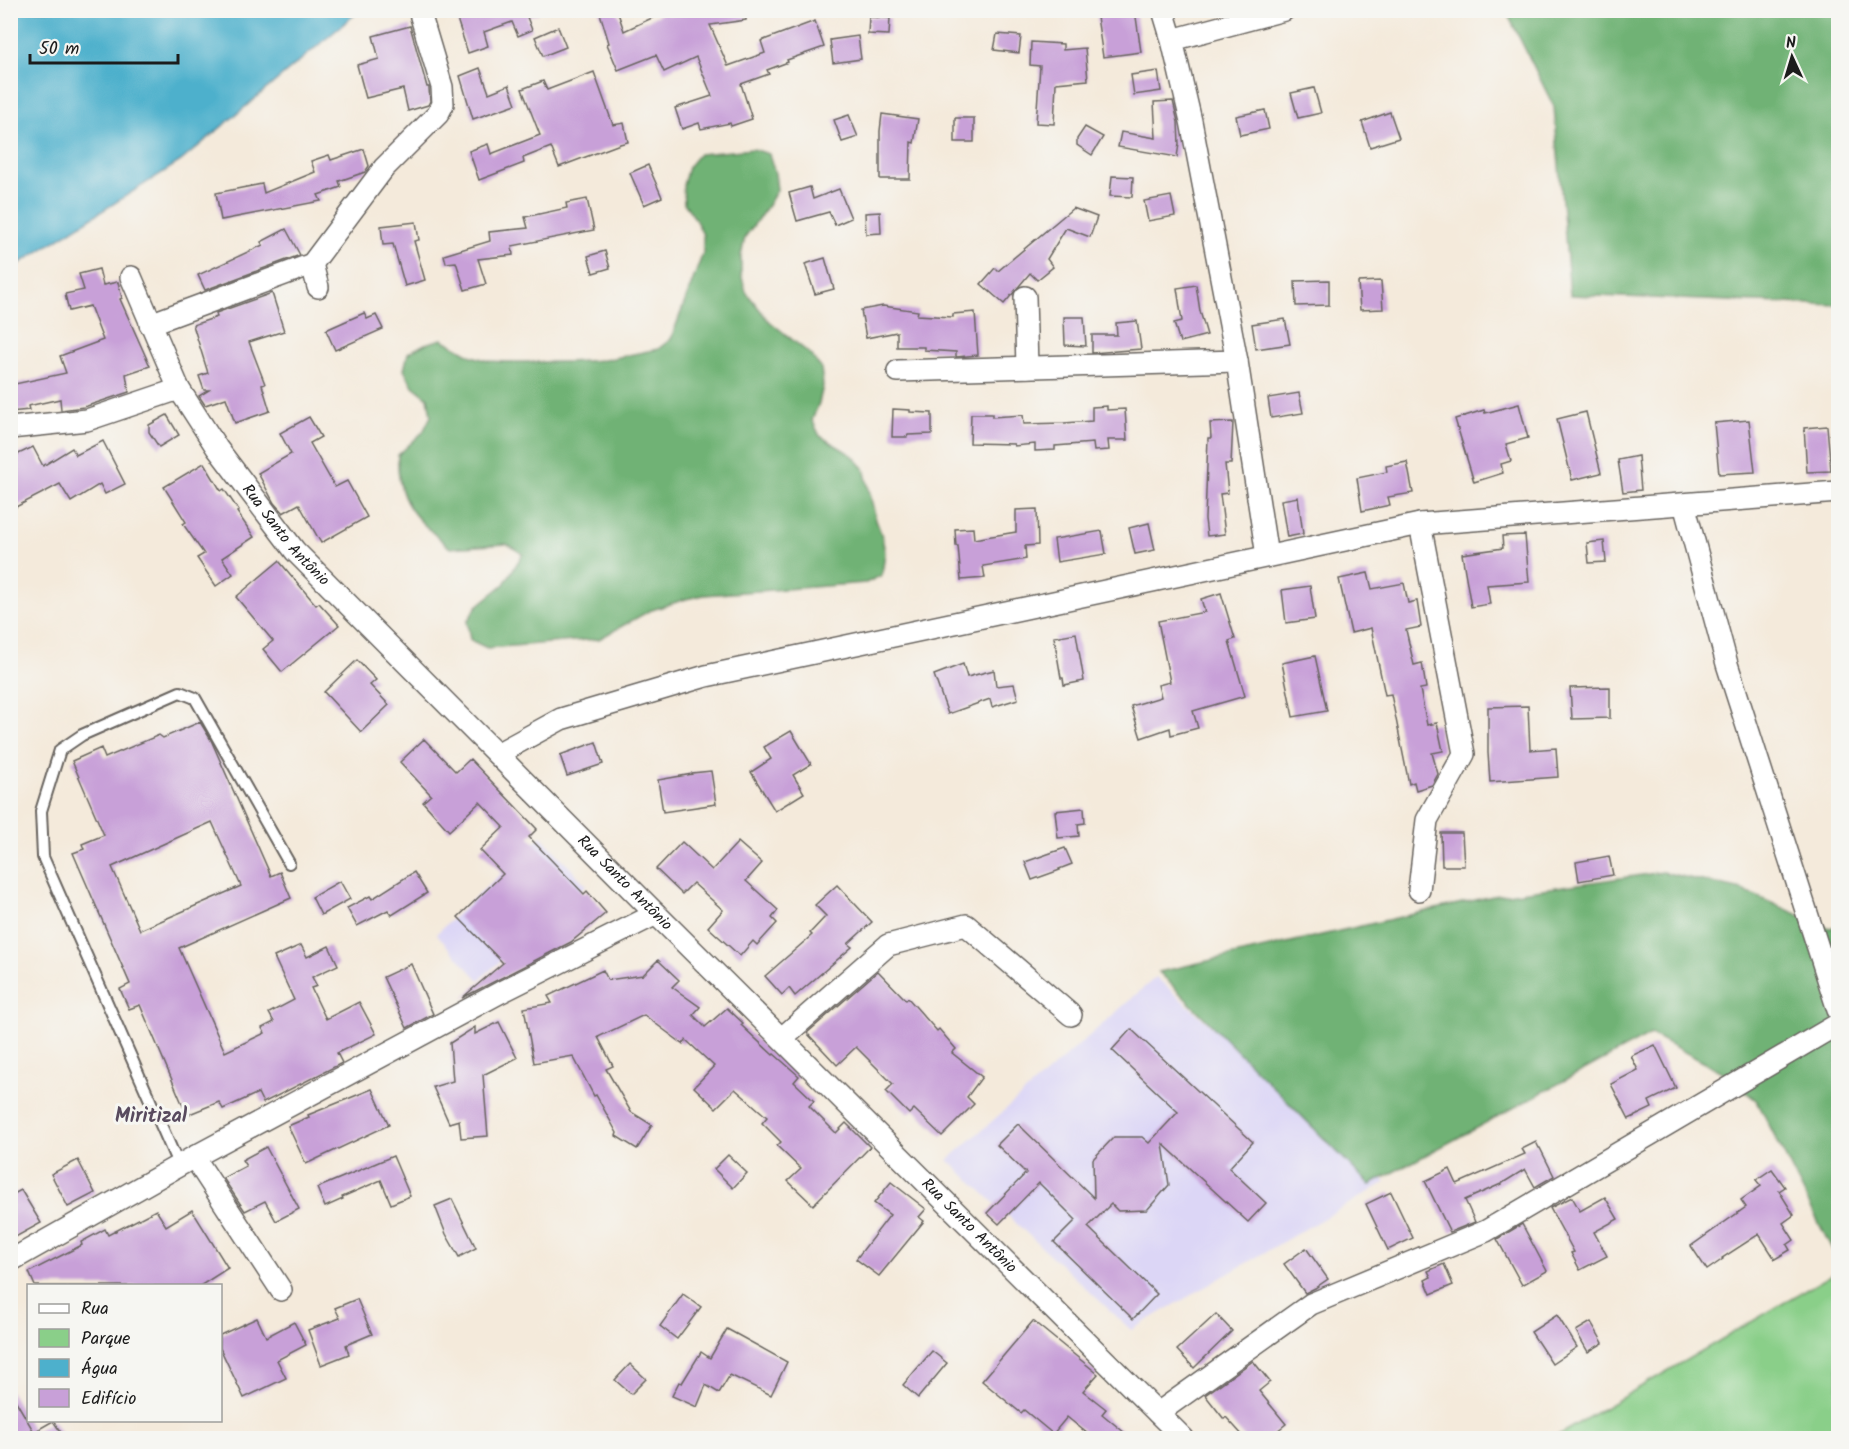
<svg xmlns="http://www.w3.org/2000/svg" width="1849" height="1449" font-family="Kalam,sans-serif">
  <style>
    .built { fill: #dcd6f6 }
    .green { fill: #8acf89; stroke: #537652; stroke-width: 1.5 }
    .forest { fill: #6fb275; stroke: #466748; stroke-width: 1.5 }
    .water { fill: #4db0cc; stroke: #346674; stroke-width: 1.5 }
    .building { fill: #c8a0d8; fill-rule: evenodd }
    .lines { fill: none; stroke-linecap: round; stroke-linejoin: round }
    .service-casing { stroke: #68645f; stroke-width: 14 }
    .minor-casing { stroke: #68645f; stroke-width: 24 }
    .service { stroke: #fff; stroke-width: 10 }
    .minor { stroke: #fff; stroke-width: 21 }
    .labels { text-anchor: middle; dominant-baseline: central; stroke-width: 6; stroke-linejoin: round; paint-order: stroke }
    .street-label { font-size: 16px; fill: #1c1c1c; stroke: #f6f6f2 }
    .quarter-label { font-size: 20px; font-weight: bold; fill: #584a5e; stroke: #f6f6f2 }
  </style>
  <rect width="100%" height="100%" fill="#f6f6f2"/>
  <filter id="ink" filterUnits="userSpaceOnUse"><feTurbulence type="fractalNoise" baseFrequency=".0167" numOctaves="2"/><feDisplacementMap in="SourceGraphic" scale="12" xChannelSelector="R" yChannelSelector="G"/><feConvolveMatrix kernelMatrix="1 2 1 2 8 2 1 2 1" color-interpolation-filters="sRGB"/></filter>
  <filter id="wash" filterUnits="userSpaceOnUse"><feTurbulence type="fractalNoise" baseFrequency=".008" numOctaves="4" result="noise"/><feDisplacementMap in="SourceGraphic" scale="24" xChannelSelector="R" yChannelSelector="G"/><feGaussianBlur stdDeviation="1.35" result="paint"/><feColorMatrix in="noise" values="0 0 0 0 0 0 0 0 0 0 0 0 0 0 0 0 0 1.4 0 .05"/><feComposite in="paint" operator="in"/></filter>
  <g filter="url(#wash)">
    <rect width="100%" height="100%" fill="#f4eadb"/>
    <g class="built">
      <polygon points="541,836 586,885 479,980 436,934"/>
      <polygon points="1156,977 1386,1182 1131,1330 948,1160"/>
    </g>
    <polygon class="green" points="1838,1271 1838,1438 1553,1438"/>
    <g class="forest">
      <polygon points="1506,11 1838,11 1838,305 1570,295 1554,107"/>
      <path d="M753,149L769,154L775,173L777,190L767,207L745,237L741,256V274L746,292L768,320L810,354L821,368L823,386L819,403L812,420L820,436L852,455L864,468L876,520L882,536L885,553L882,575L866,583L704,595L686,599L649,611L599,639L487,648L470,640L467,622L477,606L504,584L523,554L507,544L450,548C416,518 396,504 398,455L423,432L431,416L428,398L413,386L404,370L408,353L425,344L442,339L472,356L489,361L507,362H567L604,360L658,349L671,339L703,253V235L694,217L684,203L683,185L688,167L699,154Z"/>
      <polygon points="1663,872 1742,890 1829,928 1838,926 1838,1261 1757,1101 1720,1071 1651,1034 1370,1185 1159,972 1493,896"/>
    </g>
    <polygon class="water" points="11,10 359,10 359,11 181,161 11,269"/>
    <g id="blocks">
      <g class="building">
        <polygon points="484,10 538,10 539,13 527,17 532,30 518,36 512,22 484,32 488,46 468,53 457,19"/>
        <polygon points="599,10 617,10 624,31 667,11 669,15 699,10 746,10 746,20 710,25 728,66 765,53 761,41 815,21 824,47 787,60 788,62 767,70 769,74 741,84 752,119 731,126 730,123 701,129 699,123 682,129 675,108 712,96 696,57 664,72 656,55 618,70 607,44 609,43"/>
        <polygon points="1096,10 1135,10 1141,52 1103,57"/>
        <polygon points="869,17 890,18 889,35 868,34"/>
        <polygon points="410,26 427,87 429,87 429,89 430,101 428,105 408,111 403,89 366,98 357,65 379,59 373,36"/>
        <polygon points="558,27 566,47 543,56 535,37"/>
        <polygon points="997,34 1021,36 1019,53 994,50"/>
        <polygon points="858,36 861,59 833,63 830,40"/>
        <polygon points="1031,42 1063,44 1063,50 1085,48 1088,80 1056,83 1054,124 1036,123 1040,66 1030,65"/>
        <polygon points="480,68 489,93 509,85 516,104 473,119 460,76"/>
        <polygon points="1158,71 1161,91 1134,95 1131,75"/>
        <polygon points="594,72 613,125 624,123 628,142 620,144 559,167 551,147 523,158 524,163 479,180 469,151 488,144 491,154 540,135 522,89 543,81 547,90"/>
        <polygon points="1314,88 1321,113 1298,118 1291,93"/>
        <polygon points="1173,101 1178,122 1179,144 1177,157 1118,147 1121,132 1156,138 1154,102"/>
        <polygon points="1265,110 1269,129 1240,135 1236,116"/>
        <polygon points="1390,112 1399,138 1370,147 1362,122"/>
        <polygon points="882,114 918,119 914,143 911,142 910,179 880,179 880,131"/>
        <polygon points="849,115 858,137 842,142 834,120"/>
        <rect x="955" y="118" width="19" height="24"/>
        <polygon points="1085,127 1103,137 1092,155 1077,145 1077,139"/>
        <polygon points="364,149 369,166 365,172 339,181 341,187 318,195 321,201 221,220 216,193 262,184 264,193 315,172 311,161 329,155 331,160"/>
        <polygon points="648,165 662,197 644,205 630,173"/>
        <polygon points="1112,176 1133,177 1132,197 1110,196"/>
        <polygon points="810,187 813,199 839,189 851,218 835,225 829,212 797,221 789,193"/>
        <polygon points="1171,196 1175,216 1148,221 1144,201"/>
        <polygon points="587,199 594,230 512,246 513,255 478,259 486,284 465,290 456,262 446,263 444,255 490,241 489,232 528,228 525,217 567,208 566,203"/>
        <polygon points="1073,208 1097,217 1090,237 1066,228 1047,259 1053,267 1037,280 1030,273 1004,304 981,284 995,268 998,271"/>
        <polygon points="880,212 881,233 866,234 865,213"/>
        <polygon points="416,222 419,240 414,241 425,280 405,286 393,244 383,245 381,226"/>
        <polygon points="286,229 300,255 205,290 198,275 263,245 261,242"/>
        <polygon points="605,251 610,268 593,273 588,256"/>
        <polygon points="825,258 834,289 815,294 805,264"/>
        <polygon points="99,269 103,285 118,282 122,298 120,299 150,366 126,374 129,392 84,407 61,410 60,399 28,406 29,410 10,412 10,385 66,373 60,356 103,340 90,306 69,311 65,294 84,290 79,274"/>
        <polygon points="1329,280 1329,305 1296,306 1295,281"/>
        <polygon points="1381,281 1383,309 1360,310 1358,282"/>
        <polygon points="1196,285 1200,311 1207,335 1180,342 1174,323 1182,321 1177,288"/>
        <polygon points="272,293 284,331 249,342 265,384 262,385 270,411 235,423 226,398 205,405 199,396 209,390 204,390 199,376 208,373 193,325 217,317 216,313"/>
        <polygon points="883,306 918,311 917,315 953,317 953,314 975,312 978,355 956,357 956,352 924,350 924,347 897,347 897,332 866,338 861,310"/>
        <polygon points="364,313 367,319 376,315 383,329 335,350 326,330"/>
        <polygon points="1064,317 1084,317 1086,346 1065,345"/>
        <polygon points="1285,319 1290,344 1256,349 1252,324"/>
        <polygon points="1137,321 1141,349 1092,353 1092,335 1117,335 1116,323"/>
        <polygon points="1299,393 1303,413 1271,418 1268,398"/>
        <polygon points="1519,404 1528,438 1506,444 1511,461 1501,464 1503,473 1474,482 1455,419 1484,410 1485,413"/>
        <polygon points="1107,406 1107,410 1125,409 1127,440 1108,440 1109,450 1094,451 1093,443 1055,446 1055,450 1035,451 1035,444 1014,446 1014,444 970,443 971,414 992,414 992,417 1023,415 1024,424 1064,423 1092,421 1092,407"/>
        <polygon points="893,409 910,410 910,412 932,413 932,434 908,435 907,437 892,437"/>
        <polygon points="1586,412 1601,473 1572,480 1557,419"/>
        <polygon points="167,415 179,435 159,447 149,432 149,425"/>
        <polygon points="309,417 321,437 310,443 335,487 347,481 367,517 321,543 299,504 283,513 274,503 258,473 291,454 280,433"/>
        <polygon points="1749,420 1755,472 1719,474 1714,423"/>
        <polygon points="1233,422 1231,464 1225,464 1228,493 1220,494 1225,534 1207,536 1205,519 1208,438 1211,438 1210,423"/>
        <polygon points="1827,426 1831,471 1807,472 1804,428"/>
        <polygon points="103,441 125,484 105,494 100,484 71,502 60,484 10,510 10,458 33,447 43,466 72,448 76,455"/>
        <polygon points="1638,456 1641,490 1623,492 1618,460"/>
        <polygon points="1407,462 1413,493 1388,497 1390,505 1362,511 1357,478 1387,472 1386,466"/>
        <polygon points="204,463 221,491 224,489 239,511 237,512 254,537 222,558 233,574 216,586 197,558 204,554 183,524 186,522 164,487"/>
        <polygon points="1298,497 1303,534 1287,537 1281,500"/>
        <polygon points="1037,509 1038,545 1025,546 1026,559 983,566 985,578 961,580 958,546 956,546 955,529 973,528 974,539 1016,532 1016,510"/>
        <polygon points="1149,523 1155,550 1135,554 1129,528"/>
        <polygon points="1102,531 1106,554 1057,562 1054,539"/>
        <polygon points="1525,535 1529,582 1487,585 1490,604 1471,607 1462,554 1503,548 1502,536"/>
        <polygon points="1604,541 1606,562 1589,563 1587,543"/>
        <polygon points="279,561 316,605 319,603 339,625 282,672 263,649 273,641 236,597"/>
        <polygon points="1368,573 1372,589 1404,583 1408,603 1417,601 1421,627 1406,630 1414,665 1422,663 1426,688 1420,689 1427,725 1437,723 1443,751 1432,753 1438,774 1432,785 1416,790 1414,782 1409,784 1391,694 1385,695 1371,628 1351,633 1339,579"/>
        <polygon points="1310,586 1315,619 1286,623 1282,590"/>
        <polygon points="1221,593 1235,639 1229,641 1245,696 1193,711 1198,728 1171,735 1170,728 1141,738 1131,706 1161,697 1158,685 1170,682 1158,621 1205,612 1201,599"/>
        <polygon points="1076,633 1084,681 1064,685 1063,678 1061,678 1054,637"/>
        <polygon points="1315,656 1327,711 1293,717 1282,663"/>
        <polygon points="357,660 376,680 370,685 389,705 361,732 324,692"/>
        <polygon points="963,664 967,677 994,670 996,686 1014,684 1018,699 992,707 990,699 948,714 934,675"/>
        <polygon points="1610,687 1610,718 1572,719 1570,688"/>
        <polygon points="1528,706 1530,750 1556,748 1558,777 1490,782 1488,753 1488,707"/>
        <path d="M200,722L211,740L271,876L280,872L291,898L179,948L225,1052L265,1033L262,1028L274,1022L269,1013L294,1000L274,957L301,945L307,957L329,946L338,965L312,977L317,986L311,988L326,1019L359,1002L376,1034L337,1053L342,1063L263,1103L258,1093L223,1109L219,1102L187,1115L140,1005L129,1009L120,989L130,984L73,853L84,849L82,844L104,835L72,761L101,748L105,758L159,735L163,738ZM212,822L241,886L140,930L112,867Z"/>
        <polygon points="791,731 811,764 793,775 804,793 775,811 751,772 771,759 764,747"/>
        <polygon points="424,739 456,772 470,759 537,829 529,837 584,894 587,891 606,913 571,942 462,998 503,963 458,917 503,874 480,850 504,827 480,802 449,831 423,802 431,795 400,762"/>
        <polygon points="596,742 603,764 567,776 560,755"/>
        <polygon points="711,771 716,804 663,812 658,780 692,774 692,773"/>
        <polygon points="1084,808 1085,823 1078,824 1079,836 1058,838 1055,811"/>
        <polygon points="1441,833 1462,833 1464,866 1442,866"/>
        <polygon points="682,842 712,870 738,842 762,863 746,881 778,910 772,918 777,923 757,945 753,941 740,956 708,927 723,910 693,883 682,894 656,869"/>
        <polygon points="1065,848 1072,864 1059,869 1060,870 1032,880 1025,862"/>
        <polygon points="1609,856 1613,875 1579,881 1576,862"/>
        <polygon points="414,872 427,893 392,915 388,910 357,926 347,908 370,896 372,899"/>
        <polygon points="340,881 350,899 321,915 312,897"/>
        <polygon points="837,885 872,922 848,944 852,947 795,996 789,988 782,995 765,976 812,935 810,933 826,916 815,905"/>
        <polygon points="658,960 679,980 672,987 700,1007 693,1015 705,1027 727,1008 743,1023 741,1025 773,1055 774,1054 799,1076 794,1082 814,1101 809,1106 836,1133 846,1123 870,1147 813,1205 788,1181 801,1169 777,1146 781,1142 762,1123 767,1117 735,1089 716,1108 694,1087 714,1066 686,1040 683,1044 644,1015 598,1037 613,1066 606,1069 631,1112 652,1125 637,1149 616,1136 617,1133 596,1095 594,1096 573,1056 534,1063 524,1008 552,1003 548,996 603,970 608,980 643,975"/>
        <polygon points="411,964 433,1014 407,1028 383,977"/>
        <polygon points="878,971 906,1000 908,998 937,1031 939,1029 956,1049 952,1053 982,1077 967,1097 974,1104 942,1136 914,1109 909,1114 886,1091 893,1084 856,1047 837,1065 807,1033"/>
        <polygon points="499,1022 517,1058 483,1075 488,1136 461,1138 459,1120 449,1123 433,1087 453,1081 450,1043 475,1027 475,1034"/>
        <polygon points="1131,1029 1253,1142 1229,1168 1266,1203 1248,1222 1163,1144 1169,1185 1147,1210 1118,1211 1111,1204 1088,1227 1157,1294 1133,1319 1054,1242 1076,1220 1039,1183 999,1224 987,1213 1026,1173 997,1145 1018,1124 1094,1198 1093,1159 1114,1137 1142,1137 1149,1143 1178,1112 1112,1050"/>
        <polygon points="1655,1045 1676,1088 1649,1101 1652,1108 1629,1119 1611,1084 1638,1070 1631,1056"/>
        <polygon points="372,1089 389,1125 306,1164 288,1126 309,1117 308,1115"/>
        <polygon points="1536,1142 1539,1148 1540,1148 1554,1176 1535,1187 1525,1169 1501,1184 1465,1200 1475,1222 1450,1232 1425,1181 1450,1169 1457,1184 1525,1154 1522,1149"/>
        <polygon points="266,1147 299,1209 276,1221 265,1201 245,1211 223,1178 246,1166 242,1160"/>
        <polygon points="728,1155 747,1173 733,1188 714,1169"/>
        <polygon points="393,1156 410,1196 391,1204 381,1180 342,1197 343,1199 325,1207 317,1188"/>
        <polygon points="78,1160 95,1193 68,1207 51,1174"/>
        <polygon points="1772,1169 1785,1187 1779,1191 1794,1215 1783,1223 1794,1240 1787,1245 1790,1250 1775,1259 1759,1234 1722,1258 1723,1259 1707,1270 1691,1246 1746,1207 1741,1200 1761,1186 1756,1180"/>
        <polygon points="891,1182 926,1209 919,1217 924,1221 879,1276 856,1259 890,1215 874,1203"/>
        <polygon points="21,1190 41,1223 10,1240 10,1196"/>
        <polygon points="1391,1192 1413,1238 1388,1250 1366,1204"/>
        <polygon points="1572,1197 1580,1211 1605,1197 1618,1219 1594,1232 1607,1256 1580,1270 1571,1253 1574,1252 1550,1208"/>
        <polygon points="452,1199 476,1248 459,1257 446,1234 435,1206"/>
        <polygon points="156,1210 166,1226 192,1210 228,1268 200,1286 35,1286 29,1272 82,1245 81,1242 105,1229 108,1235"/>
        <polygon points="1522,1224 1547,1271 1522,1285 1497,1239"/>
        <polygon points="1306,1248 1328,1279 1315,1288 1305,1293 1284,1264"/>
        <polygon points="1444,1264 1453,1285 1431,1294 1425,1280 1431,1277 1428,1271"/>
        <polygon points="683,1294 701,1307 677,1339 660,1326"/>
        <polygon points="357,1299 372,1334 346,1345 349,1354 321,1365 308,1330 340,1318 335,1308"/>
        <polygon points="1216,1314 1232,1331 1194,1368 1177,1350"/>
        <polygon points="1557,1315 1577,1347 1552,1364 1531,1332"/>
        <polygon points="257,1318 266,1337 294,1322 306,1345 277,1360 286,1378 244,1398 220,1348 220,1335"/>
        <polygon points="1033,1321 1098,1374 1083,1391 1106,1409 1102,1414 1131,1438 1093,1438 1067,1417 1053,1434 1024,1410 1021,1413 982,1381"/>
        <polygon points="1591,1322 1603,1343 1588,1352 1576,1331"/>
        <polygon points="727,1329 787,1362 771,1395 730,1375 719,1393 706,1385 697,1407 672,1396 679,1382 682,1383 701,1352 710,1358"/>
        <polygon points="932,1351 947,1363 918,1398 903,1385"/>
        <polygon points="1253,1361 1270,1382 1259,1391 1286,1424 1268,1438 1245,1438 1226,1417 1224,1419 1205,1395"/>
        <polygon points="630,1364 646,1379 631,1394 615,1380"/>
        <polygon points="10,1391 34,1432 53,1421 65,1438 10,1438"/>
      </g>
    </g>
  </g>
  <g filter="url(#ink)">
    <use href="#blocks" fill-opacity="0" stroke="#68645f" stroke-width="1.5"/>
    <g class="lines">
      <g class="service-casing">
        <polyline id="service" points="179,1166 43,857 41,811 60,750 82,735 180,692 195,698 289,863"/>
      </g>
      <g class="minor-casing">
        <g id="minor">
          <polyline points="1163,10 1172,40 1191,121 1237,361 1267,556"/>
          <polyline points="1172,40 1284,10"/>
          <polyline points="312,264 318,287"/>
          <path id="s1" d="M131,277L179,389L217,448L295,551L656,914L1183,1438"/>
          <polyline points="1025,297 1027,367"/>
          <polyline points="150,324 312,264 384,168 438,114 443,104 442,87 419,10"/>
          <polyline points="898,371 1237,361"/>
          <polyline points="10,428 87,420 179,389"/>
          <polyline points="1684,504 1727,664 1838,1010"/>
          <polyline points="497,754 561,719 706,676 1420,524 1838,492"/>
          <polyline points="1419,890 1427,820 1464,754 1420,524"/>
          <polyline points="782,1038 888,945 966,925 1071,1015"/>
          <polyline points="194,1157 281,1290"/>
          <polyline points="10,1261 194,1157 501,992 656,914"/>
          <polyline points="1158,1413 1311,1304 1486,1231 1838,1024"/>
        </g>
      </g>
      <use href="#service" class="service"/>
      <use href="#minor" class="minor"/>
    </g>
  </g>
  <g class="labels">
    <g class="street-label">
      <text stroke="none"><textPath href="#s1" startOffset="303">Rua Santo Antônio</textPath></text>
      <text stroke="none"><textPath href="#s1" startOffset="789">Rua Santo Antônio</textPath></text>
      <text stroke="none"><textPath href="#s1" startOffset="1275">Rua Santo Antônio</textPath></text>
    </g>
    <g class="quarter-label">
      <text x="151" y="1117">Miritizal</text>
    </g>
  </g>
  <rect width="1849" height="1449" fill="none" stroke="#f6f6f2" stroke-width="36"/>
  <rect x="27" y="1284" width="195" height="138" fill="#f6f6f2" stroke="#9f9f9c" stroke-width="1.5"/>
  <rect x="39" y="1304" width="30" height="9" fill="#ffffff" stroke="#9f9f9c" stroke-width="1.5"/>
  <text x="81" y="1314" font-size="18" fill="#1c1c1c">Rua</text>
  <rect x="39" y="1329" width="30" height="18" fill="#8acf89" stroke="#9f9f9c" stroke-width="1.5"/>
  <text x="81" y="1344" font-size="18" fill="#1c1c1c">Parque</text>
  <rect x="39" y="1359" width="30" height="18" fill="#4db0cc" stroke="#9f9f9c" stroke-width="1.5"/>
  <text x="81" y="1374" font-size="18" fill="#1c1c1c">Água</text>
  <rect x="39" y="1389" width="30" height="18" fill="#c8a0d8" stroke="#9f9f9c" stroke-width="1.5"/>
  <text x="81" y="1404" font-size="18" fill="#1c1c1c">Edifício</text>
  <g transform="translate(1792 57) rotate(356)" stroke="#f6f6f2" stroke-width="4.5" paint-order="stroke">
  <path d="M0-4.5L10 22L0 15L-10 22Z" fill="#1c1c1c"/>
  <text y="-9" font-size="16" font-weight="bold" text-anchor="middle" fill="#1c1c1c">N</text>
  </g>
  <path d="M30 54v9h148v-9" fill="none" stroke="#1c1c1c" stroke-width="3"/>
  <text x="39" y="54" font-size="18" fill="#1c1c1c" stroke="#f6f6f2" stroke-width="4.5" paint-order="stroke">50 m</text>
</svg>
